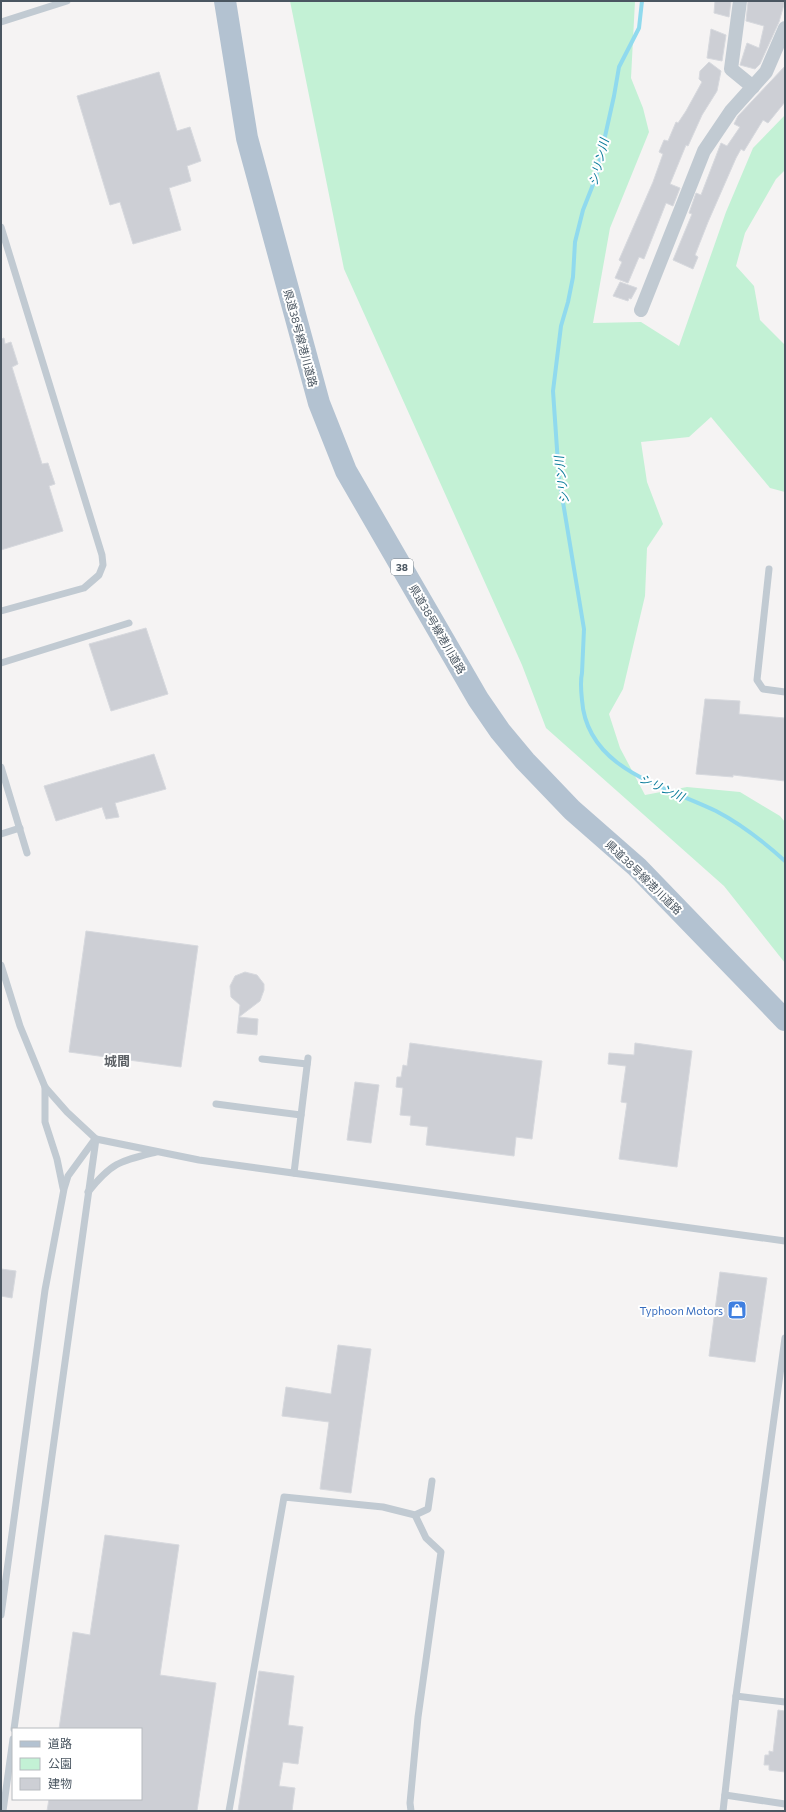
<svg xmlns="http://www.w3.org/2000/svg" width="786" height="1812" font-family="Commissioner,'Noto Sans JP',sans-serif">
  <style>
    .green { fill: #c3f1d5 }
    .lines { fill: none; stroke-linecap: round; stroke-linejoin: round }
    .stream { stroke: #90daee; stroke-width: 4 }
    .building { fill: #cdcfd5; stroke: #d7d9de }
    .lane { stroke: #c1cad2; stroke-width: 7 }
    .street { stroke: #c1cad2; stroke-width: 14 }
    .primary { stroke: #b3c2d1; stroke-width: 22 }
    .labels { text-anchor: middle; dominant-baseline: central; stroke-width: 4; stroke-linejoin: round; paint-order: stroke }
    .shield { fill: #fff; stroke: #808990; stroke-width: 1 }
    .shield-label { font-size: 10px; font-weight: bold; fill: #4a5661 }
    .street-label { font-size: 11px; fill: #4a5661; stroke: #fff }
    .shop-label { font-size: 11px; fill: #366cbe; stroke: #fff; text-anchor: end }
    .water-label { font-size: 12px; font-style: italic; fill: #0c7c9b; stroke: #fff }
    .quarter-label { font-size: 13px; font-weight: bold; fill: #5f6368; stroke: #fff }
  </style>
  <rect width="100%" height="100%" fill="#f5f3f3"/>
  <polygon class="green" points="290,1 635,1 631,78 643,108 649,132 610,228 593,323 641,322 679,346 726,212 753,148 785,115 785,170 776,179 745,233 736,266 754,286 760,320 785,345 785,492 770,488 711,417 689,437 641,442 647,482 663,524 647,548 645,596 623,689 609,714 620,748 645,795 687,787 740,792 780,816 785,822 785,963 724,886 546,728 522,665 344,269"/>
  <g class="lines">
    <path class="stream" d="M642,1L639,28L619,67L614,96L596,177L583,210L575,242L573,277L568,302L561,326L553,391L559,478L584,629L582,673C580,682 581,691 582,700C587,770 665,786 716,811C741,824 764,842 785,861"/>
  </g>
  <g class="building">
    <polygon points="715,1 731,1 729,17 714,13"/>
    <polygon points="748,1 785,1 779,22 760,64 755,69 740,65 747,43 759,48 764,26 746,21"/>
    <polygon points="711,29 726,35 722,61 707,58"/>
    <polygon points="709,62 721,71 717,91 702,115 688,146 686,145 670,184 680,188 673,206 666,203 644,259 639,257 628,283 615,278 622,262 619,260 653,182 663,154 659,152 664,140 668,141 676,122 678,123 686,111 702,82 699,79 700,71"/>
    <polygon points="785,66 785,102 768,123 763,120 744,151 741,149 736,158 708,222 695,255 698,257 693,269 673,260 692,214 689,213 696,193 701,195 721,143 727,146 740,127 734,124 738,116"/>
    <polygon points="159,72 177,131 190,127 201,161 187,166 191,181 169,188 181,230 133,244 120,202 110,205 77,96"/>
    <polygon points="620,282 637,288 631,299 629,298 628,301 613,296"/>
    <polygon points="4,338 5,344 11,342 18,364 12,367 42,464 48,463 55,484 49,486 63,531 1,550 1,339"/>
    <polygon points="146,628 168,694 111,711 89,644"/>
    <polygon points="705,699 740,701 739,714 785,718 785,781 733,775 733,777 696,774"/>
    <polygon points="154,754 166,789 115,803 119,817 106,819 102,807 56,821 44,786"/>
    <polygon points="86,931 198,946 181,1067 69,1052"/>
    <polygon points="245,972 257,975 264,984 264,990 260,1001 239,1017 258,1019 257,1035 237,1033 240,1005 231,997 230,986 235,976"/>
    <polygon points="410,1043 542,1061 532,1139 516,1137 514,1156 426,1145 428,1127 410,1125 411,1116 400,1115 403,1088 396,1087 397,1077 401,1077 403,1065 407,1066"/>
    <polygon points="635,1043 692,1051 677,1167 619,1159 627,1103 621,1102 626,1066 608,1064 609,1053 634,1055"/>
    <polygon points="355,1082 379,1085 371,1143 347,1140"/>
    <polygon points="1,1269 16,1271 12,1298 1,1296"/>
    <polygon points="720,1272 767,1278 755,1362 709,1356"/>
    <polygon points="338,1345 371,1349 351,1493 320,1489 329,1422 282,1416 286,1387 331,1394"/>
    <polygon points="105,1535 179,1545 160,1675 216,1683 197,1811 47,1811 49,1799 141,1799 141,1729 59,1729 73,1632 90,1635"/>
    <polygon points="259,1671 294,1676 288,1725 303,1727 298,1764 283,1762 279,1786 295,1788 292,1811 238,1811"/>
    <polygon points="778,1710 785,1711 785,1772 769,1770 769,1765 764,1765 765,1755 769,1755 769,1751 773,1752"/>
  </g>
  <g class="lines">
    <g class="lane">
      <polyline points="1,22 67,1"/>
      <polyline points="1,227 102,555 103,565 99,575 84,588 1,611"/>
      <polyline points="769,569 757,680 763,689 785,692"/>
      <polyline points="1,663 129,623"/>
      <polyline points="1,767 27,853"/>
      <polyline points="1,834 20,828"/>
      <polyline points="1,965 20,1026 45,1087 67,1112 96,1139 199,1160 785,1241"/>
      <polyline points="262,1059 307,1064"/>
      <polyline points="45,1087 45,1122 57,1159 63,1188"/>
      <polyline points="216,1104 301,1115"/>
      <polyline points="294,1173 308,1058"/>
      <path d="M88,1192C112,1162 120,1161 156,1152"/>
      <polyline points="1,1615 45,1290 64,1189 68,1176 95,1139"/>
      <polyline points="736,1696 785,1702"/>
      <polyline points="14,1729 96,1139"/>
      <polyline points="725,1795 785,1804"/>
      <polyline points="3,1811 13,1739"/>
      <polyline points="229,1811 284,1497 383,1507 415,1515 428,1509 432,1481"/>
      <polyline points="411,1811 410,1803 418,1717 441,1552 426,1538 415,1515"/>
      <polyline points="723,1811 736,1696 785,1338"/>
    </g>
    <g class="street">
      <polyline points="740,1 731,69 753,87"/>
      <polyline points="641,310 704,151 731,111 766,72 785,28"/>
    </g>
    <polyline class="primary" points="225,1 247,138 319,403 346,471 478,699 500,731 525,761 572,810 637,867 785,1020"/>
  </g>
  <defs>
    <g id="shop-square" transform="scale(1)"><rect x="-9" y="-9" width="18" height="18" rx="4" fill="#3f7fe0" stroke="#fff"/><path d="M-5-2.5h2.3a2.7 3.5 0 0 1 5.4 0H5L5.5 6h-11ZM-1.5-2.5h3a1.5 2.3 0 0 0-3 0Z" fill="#fff"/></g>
  </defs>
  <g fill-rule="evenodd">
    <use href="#shop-square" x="737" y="1310"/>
  </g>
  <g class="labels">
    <rect class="shield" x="391" y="559" width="22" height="16" rx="3"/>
    <g class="shield-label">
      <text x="402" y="567">38</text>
    </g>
    <g class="street-label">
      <text transform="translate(301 338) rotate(75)">県道38号線港川道路</text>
      <text transform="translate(438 629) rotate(60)">県道38号線港川道路</text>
      <text transform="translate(644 877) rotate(44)">県道38号線港川道路</text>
    </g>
    <g class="shop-label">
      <text x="723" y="1310">Typhoon Motors</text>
    </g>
    <g class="water-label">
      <text transform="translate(598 162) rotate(-76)">シリン川</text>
      <text transform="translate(561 480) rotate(-97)">シリン川</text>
      <text transform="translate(662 787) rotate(25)">シリン川</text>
    </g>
    <g class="quarter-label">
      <text x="117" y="1061">城間</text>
    </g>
  </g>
  <rect width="786" height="1812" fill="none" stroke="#4a5661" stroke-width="4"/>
  <rect x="12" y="1728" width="130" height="72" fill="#ffffff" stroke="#b7bbc0"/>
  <rect x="20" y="1741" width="20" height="6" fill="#b3c2d1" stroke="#b7bbc0"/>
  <text x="48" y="1748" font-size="12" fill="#4a5661">道路</text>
  <rect x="20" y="1758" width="20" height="12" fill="#c3f1d5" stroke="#b7bbc0"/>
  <text x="48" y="1768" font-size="12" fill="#4a5661">公園</text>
  <rect x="20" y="1778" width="20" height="12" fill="#cdcfd5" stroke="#b7bbc0"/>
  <text x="48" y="1788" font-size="12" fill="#4a5661">建物</text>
</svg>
